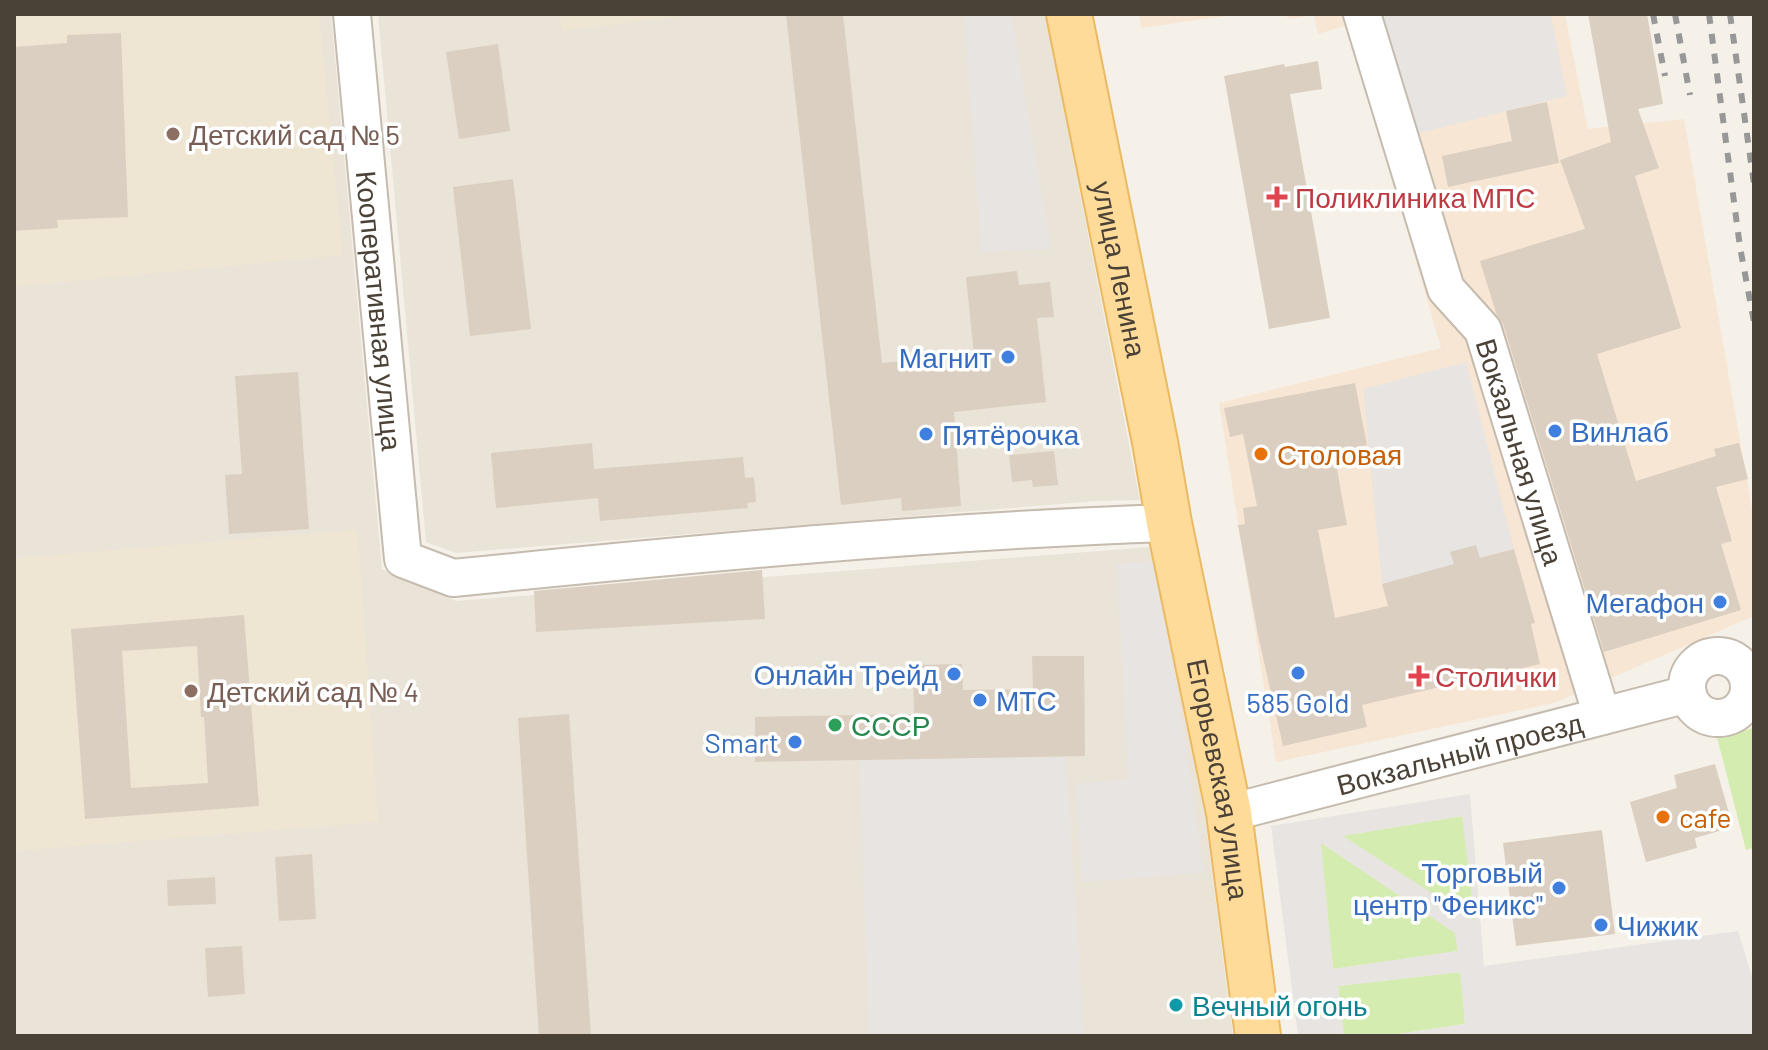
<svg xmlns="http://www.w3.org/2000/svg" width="1768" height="1050" font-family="Barlow,sans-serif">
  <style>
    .residential { fill: #eae3d7 }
    .commercial { fill: #f8e6d4 }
    .education { fill: #efe5d3 }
    .green { fill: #d5ecb0 }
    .parking { fill: #e7e4e1; fill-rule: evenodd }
    .building { fill: #dbcfc1; fill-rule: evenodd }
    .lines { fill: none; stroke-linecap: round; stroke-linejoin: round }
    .minor-casing { stroke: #c5bbae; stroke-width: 40 }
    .major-casing { stroke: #ebb962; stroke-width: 48 }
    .minor { stroke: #fff; stroke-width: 36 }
    .major { stroke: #ffdb99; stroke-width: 44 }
    .rail { stroke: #989898; stroke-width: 6; stroke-dasharray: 10 10; stroke-linecap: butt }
    .education-dot { fill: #8d6e63; stroke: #fff; stroke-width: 3 }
    .health-dot { fill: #e0444e; stroke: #fff; stroke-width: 3 }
    .shop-dot { fill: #3f7fe0; stroke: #fff; stroke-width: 3 }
    .food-dot { fill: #e8710a; stroke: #fff; stroke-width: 3 }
    .leisure-dot { fill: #2e9e5b; stroke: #fff; stroke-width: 3 }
    .culture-dot { fill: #0f9aa8; stroke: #fff; stroke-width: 3 }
    .labels { text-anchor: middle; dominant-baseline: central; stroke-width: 7; stroke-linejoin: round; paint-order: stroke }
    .education-label { font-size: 28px; fill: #785e54; stroke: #fff; text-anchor: start }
    .health-label { font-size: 28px; fill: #be3a42; stroke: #fff; text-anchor: start }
    .street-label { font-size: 28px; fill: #4a4137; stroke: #fff }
    .shop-label { font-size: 28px; fill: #366cbe; stroke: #fff; text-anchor: end }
    .food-label { font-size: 28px; fill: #c56008; stroke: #fff; text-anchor: start }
    .leisure-label { font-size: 28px; fill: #27864d; stroke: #fff; text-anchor: start }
    .culture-label { font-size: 28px; fill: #0d838f; stroke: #fff; text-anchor: start }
  </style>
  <rect width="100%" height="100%" fill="#f5f1e9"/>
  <g class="residential">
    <polygon points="14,14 331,14 382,569 456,601 1150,547 1205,817 1233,1036 14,1036"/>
    <polygon points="378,14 1045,14 1140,500 1097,501 456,553 426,542"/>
  </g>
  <g class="commercial">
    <polygon points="1139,14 1239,14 1141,28"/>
    <polygon points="1286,14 1565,14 1588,129 1684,119 1754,521 1754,616 1554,703 1276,762 1219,403 1441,348 1348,25 1318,34 1314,15 1288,19"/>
  </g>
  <g class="education">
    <polygon points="14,14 319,14 343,255 14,287"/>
    <polygon points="560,14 699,14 562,31"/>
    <polygon points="356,530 360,559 378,822 14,851 14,558"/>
  </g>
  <g class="green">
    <polygon points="1754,728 1754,848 1746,850 1717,737"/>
    <polygon points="1463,816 1475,922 1341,836"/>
    <polygon points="1320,842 1455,933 1458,951 1333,969"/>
    <polygon points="1461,972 1465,1024 1385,1036 1344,1036 1338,986"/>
  </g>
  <g class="parking">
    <polygon points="964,14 1011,14 1051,249 981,252"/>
    <polygon points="1368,14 1551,14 1567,96 1404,137"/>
    <polygon points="1466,362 1514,549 1382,584 1363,389"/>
    <polygon points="1158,561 1204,873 1082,882 1076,784 1128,779 1117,564"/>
    <polygon points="1066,757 1084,1036 869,1036 859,760"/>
    <path d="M1470,794L1484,966L1738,931L1754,983V1036H1385L1465,1024L1460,972L1338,986L1344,1036H1298L1271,826ZM1462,816L1475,921L1343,836ZM1321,843L1455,933L1458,951L1333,969Z"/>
  </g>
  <g class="building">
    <polygon points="786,14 843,14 882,363 974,355 966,277 1017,271 1019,285 1050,282 1054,317 1037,318 1046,402 954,412 961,506 902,511 901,498 841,505"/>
    <polygon points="1588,14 1647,14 1663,104 1638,109 1659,168 1635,176 1681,328 1597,354 1636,481 1716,456 1714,449 1739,443 1748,479 1716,487 1732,541 1721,544 1741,610 1604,652 1503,324 1496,313 1480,261 1585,229 1560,160 1611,142"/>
    <polygon points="121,33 128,217 57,220 58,228 14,231 14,47 67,43 67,35"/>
    <polygon points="498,44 510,131 459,139 446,52"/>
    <polygon points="1318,61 1322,89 1290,94 1330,318 1269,329 1224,76 1284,64 1285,67"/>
    <polygon points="1547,102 1559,163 1448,187 1442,156 1512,141 1506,111"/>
    <polygon points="513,179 531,329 470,336 453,187"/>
    <polygon points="298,372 309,529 229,534 225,475 242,474 235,376"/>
    <polygon points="1355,383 1367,445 1334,452 1347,525 1318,530 1335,618 1388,606 1382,584 1454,564 1450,552 1476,545 1480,558 1514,549 1535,623 1531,624 1540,664 1362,705 1367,727 1283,746 1258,635 1238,525 1245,524 1243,508 1257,506 1243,434 1230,437 1224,408"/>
    <polygon points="592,443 594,469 743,457 745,478 754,477 756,502 747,503 748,508 600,521 598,498 496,508 491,453"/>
    <polygon points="1054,451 1058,485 1033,487 1032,480 1012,482 1009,455"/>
    <polygon points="762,570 765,619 536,632 534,591"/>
    <path d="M244,615L259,806L85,819L71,629ZM197,646L201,717H204L208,783L131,788L122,651Z"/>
    <polygon points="1032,656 1084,656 1085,756 755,762 755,717 914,714 913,665 962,664 963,690 1033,689"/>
    <polygon points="569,714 591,1036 539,1036 518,718"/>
    <polygon points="1715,764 1733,827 1695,838 1697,848 1646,862 1630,802 1677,788 1674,775"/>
    <polygon points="1602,830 1615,934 1516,946 1503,843"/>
    <polygon points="312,854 316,919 279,921 275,857"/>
    <polygon points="215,877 216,904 168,906 167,880"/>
    <polygon points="242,946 245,994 208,997 205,948"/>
  </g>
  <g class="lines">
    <g class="minor-casing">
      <g id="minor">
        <path id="s1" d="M352,14L403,559L453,578C691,554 930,531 1169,523"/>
        <path id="s2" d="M1362,14L1446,289L1483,330L1602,716"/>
        <circle cx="1718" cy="687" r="31"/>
        <path id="s3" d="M1229,813L1688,694"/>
      </g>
    </g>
    <g class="major-casing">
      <g id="major">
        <path id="s4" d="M1069,14L1155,442L1169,523L1229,813L1258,1036"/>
      </g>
    </g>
    <use href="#minor" class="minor"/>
    <use href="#major" class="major"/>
    <g class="rail">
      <polyline points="1653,14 1665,76"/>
      <polyline points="1675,14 1690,95"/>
      <polyline points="1709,14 1740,247 1754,322"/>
      <polyline points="1730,14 1754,184"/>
    </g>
  </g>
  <g class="education-dot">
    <circle cx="173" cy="134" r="8"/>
    <circle cx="191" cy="691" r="8"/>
  </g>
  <g class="health-dot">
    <path d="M1273 185h8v8h8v8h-8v8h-8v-8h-8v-8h8z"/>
    <path d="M1415 664h8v8h8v8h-8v8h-8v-8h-8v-8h8z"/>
  </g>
  <g class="shop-dot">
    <circle cx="1008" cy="357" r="8"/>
    <circle cx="1555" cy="431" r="8"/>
    <circle cx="926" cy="434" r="8"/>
    <circle cx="1720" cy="602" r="8"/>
    <circle cx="1298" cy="673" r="8"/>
    <circle cx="954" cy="674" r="8"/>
    <circle cx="980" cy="700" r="8"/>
    <circle cx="795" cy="742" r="8"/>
    <circle cx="1559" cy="888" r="8"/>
    <circle cx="1601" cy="925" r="8"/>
  </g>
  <g class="food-dot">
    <circle cx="1261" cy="454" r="8"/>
    <circle cx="1663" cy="817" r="8"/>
  </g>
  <circle class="leisure-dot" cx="835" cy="725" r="8"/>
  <circle class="culture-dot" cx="1176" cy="1005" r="8"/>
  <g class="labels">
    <g class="education-label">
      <text x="189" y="134">Детский сад № 5</text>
      <text x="207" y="691">Детский сад № 4</text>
    </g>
    <g class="health-label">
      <text x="1295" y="197">Поликлиника МПС</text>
      <text x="1435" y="676">Столички</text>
    </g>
    <g class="street-label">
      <text stroke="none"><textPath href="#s4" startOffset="260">улица Ленина</textPath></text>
      <text stroke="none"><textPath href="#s1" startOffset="298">Кооперативная улица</textPath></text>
      <text stroke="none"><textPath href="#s2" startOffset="470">Вокзальная улица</textPath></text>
      <text stroke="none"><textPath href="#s3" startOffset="238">Вокзальный проезд</textPath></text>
      <text stroke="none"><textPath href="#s4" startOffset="780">Егорьевская улица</textPath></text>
    </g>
    <g class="shop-label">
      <text x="992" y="357">Магнит</text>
      <text x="1571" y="431" text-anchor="start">Винлаб</text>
      <text x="942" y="434" text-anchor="start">Пятёрочка</text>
      <text x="1704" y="602">Мегафон</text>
      <text x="938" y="674">Онлайн Трейд</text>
      <text x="996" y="700" text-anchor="start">МТС</text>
      <text x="1298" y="702" text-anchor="middle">585 Gold</text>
      <text x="779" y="742">Smart</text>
      <text x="1543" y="872">Торговый<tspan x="1543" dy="32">центр "Феникс"</tspan></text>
      <text x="1617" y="925" text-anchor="start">Чижик</text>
    </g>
    <g class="food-label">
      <text x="1277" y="454">Столовая</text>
      <text x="1679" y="817">cafe</text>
    </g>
    <g class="leisure-label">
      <text x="851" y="725">СССР</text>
    </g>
    <g class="culture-label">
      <text x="1192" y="1005">Вечный огонь</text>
    </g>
  </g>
  <rect width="1768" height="1050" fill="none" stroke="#4a4137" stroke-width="32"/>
</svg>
